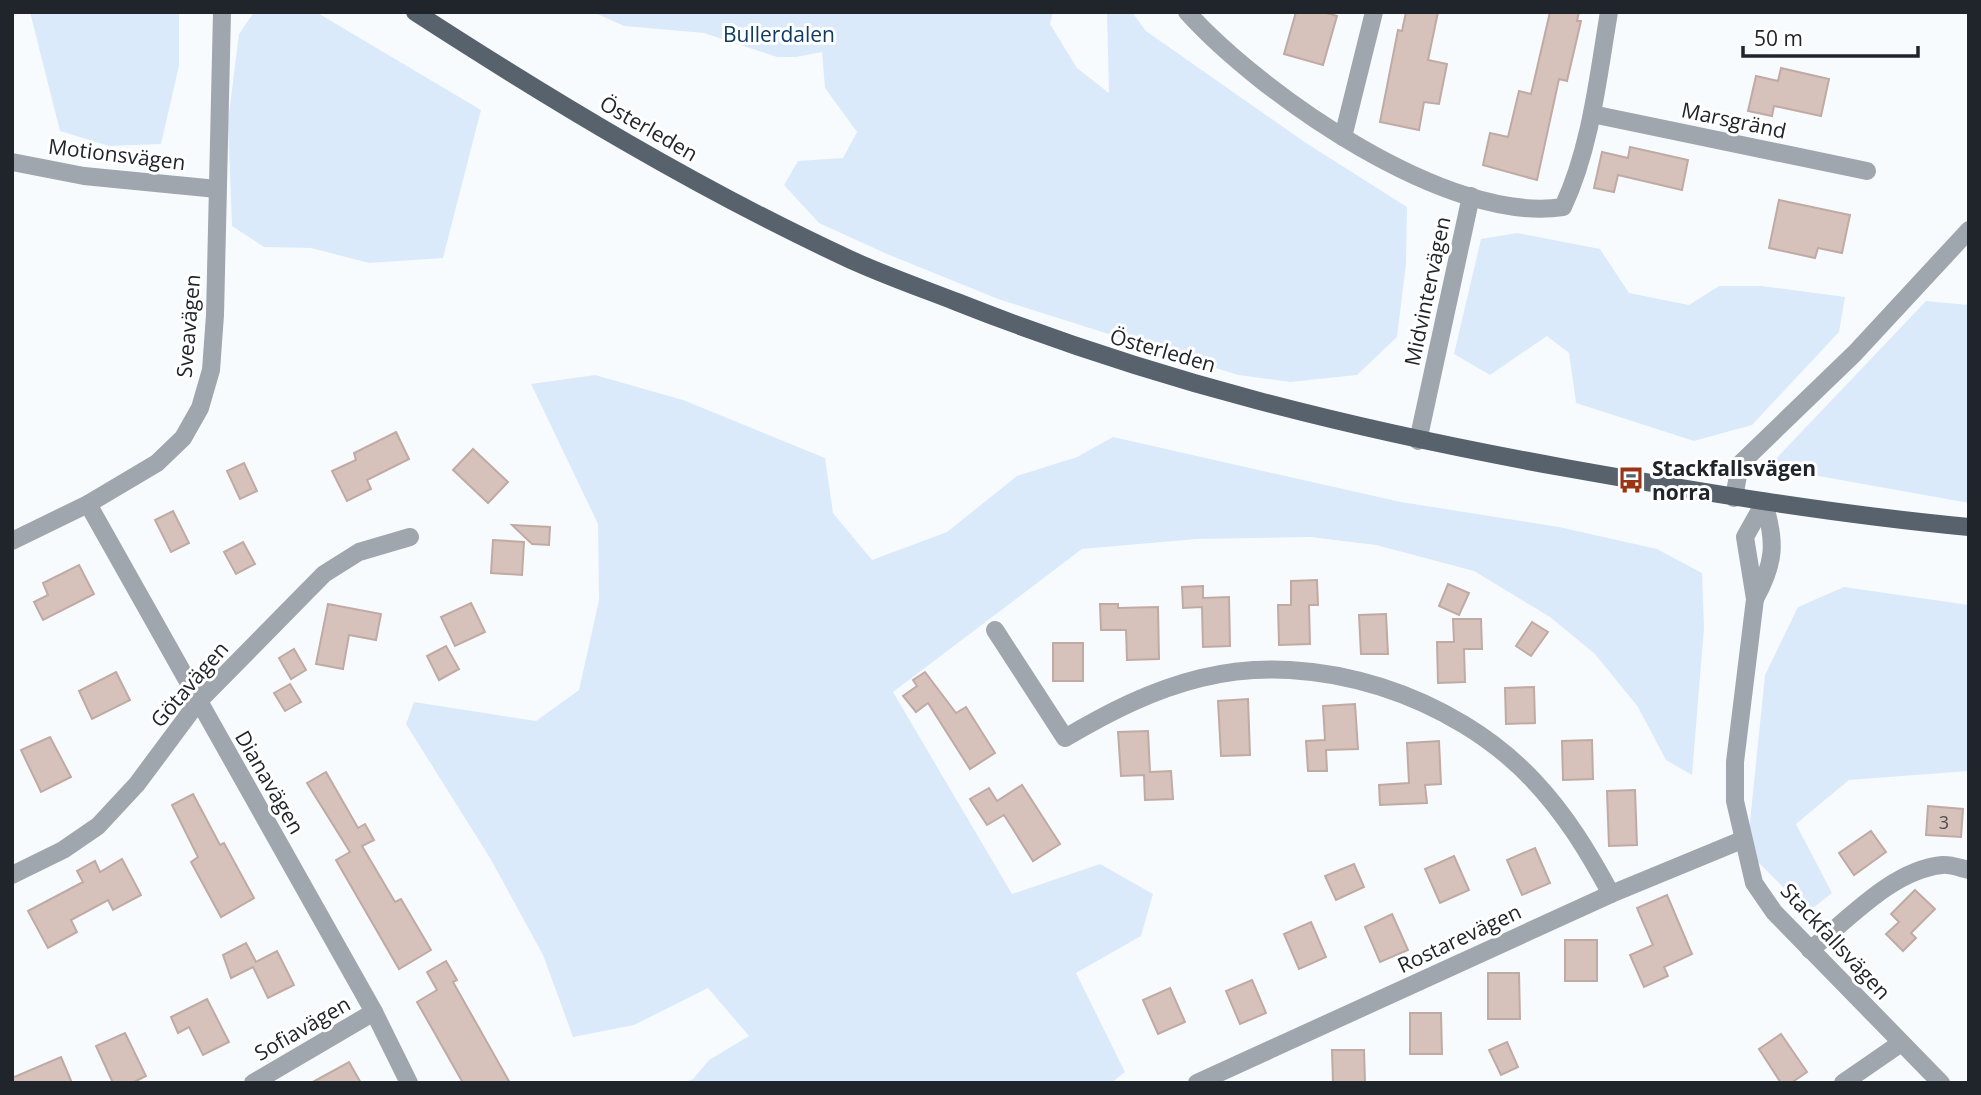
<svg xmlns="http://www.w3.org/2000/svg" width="1981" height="1095" font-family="'Open Sans',sans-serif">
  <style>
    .green { fill: #dbeafa }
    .building { fill: #d7c1bb; stroke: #c0aaa4; stroke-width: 2 }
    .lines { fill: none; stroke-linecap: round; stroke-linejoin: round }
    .minor { stroke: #a0a6ad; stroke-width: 18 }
    .major { stroke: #57626d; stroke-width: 18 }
    .labels { text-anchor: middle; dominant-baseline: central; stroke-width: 6; stroke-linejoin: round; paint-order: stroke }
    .number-label { font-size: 18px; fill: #4e4c4f }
    .park-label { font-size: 21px; fill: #0e3c65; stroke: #fff }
    .street-label { font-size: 21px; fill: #20252b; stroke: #fff }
    .poi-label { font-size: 21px; font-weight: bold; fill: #20252b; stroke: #fff; text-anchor: start }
  </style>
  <rect width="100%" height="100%" fill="#f8fbfe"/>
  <g class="green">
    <polygon points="30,12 179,12 179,66 161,144 109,146 60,131"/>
    <polygon points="254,12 316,12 481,110 443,258 369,263 311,248 264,247 232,226 228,121 239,34"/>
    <polygon points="593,12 1053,12 1050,24 1077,68 1109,93 1107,12 1132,12 1146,31 1306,143 1407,207 1406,264 1397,337 1357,375 1290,382 1238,375 998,299 887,254 819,223 784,185 798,161 843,158 857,132 825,88 822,52 796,57 777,57 704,33 624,26"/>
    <polygon points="1517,233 1600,249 1629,293 1689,305 1719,286 1762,286 1845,297 1839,332 1752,425 1694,441 1576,403 1569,353 1547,336 1490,375 1454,354 1481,239"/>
    <polygon points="1926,301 1969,305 1969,503 1768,467"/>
    <polygon points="595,375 683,400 825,458 833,513 872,560 947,532 1017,476 1077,457 1113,437 1401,502 1559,527 1657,549 1702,573 1704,628 1692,775 1666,760 1638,707 1595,654 1550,617 1474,571 1376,545 1310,537 1197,539 1082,549 893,692 1012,894 1100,864 1153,894 1141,936 1076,973 1125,1072 1111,1083 683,1083 693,1079 709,1060 749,1036 708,988 634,1025 573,1037 543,955 490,858 406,724 414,702 536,721 579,690 599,600 598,524 531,384"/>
    <polygon points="1844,587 1969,605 1969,771 1849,780 1796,824 1832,893 1808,912 1747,851 1765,675 1798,607"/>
  </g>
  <g class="building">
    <polygon points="1296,12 1323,12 1337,16 1323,65 1284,54"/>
    <polygon points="1406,12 1438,12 1428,60 1447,64 1439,104 1424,102 1419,130 1380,122 1398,30 1402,31"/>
    <polygon points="1550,12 1579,12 1577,21 1581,21 1567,81 1559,79 1537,180 1483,165 1490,133 1508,137 1519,91 1531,94"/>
    <polygon points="1781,68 1829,79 1821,116 1774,106 1772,116 1748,111 1756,76 1778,81"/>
    <polygon points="1630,147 1688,160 1682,190 1618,175 1614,192 1594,188 1602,152 1628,158"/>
    <polygon points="1779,200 1850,215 1842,253 1818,248 1815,258 1769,248"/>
    <polygon points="396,432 409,459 367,480 371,489 347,501 332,471 356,460 354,453"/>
    <polygon points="473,449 508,482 488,503 453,470"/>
    <polygon points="244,463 257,491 240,499 227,471"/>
    <polygon points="173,511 189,543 171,552 155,520"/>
    <polygon points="512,525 550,527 549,545 532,544"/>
    <polygon points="493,540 524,542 522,575 491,573"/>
    <polygon points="243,542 255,564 236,574 224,552"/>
    <polygon points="79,565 94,594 43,620 34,602 48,595 43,583"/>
    <polygon points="1317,580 1318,605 1309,605 1310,644 1279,645 1278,605 1291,605 1291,581"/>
    <polygon points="1448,584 1469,593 1459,615 1439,606"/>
    <polygon points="1203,586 1203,598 1229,597 1230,646 1203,647 1202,607 1183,608 1182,587"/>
    <polygon points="471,603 485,632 455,646 441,617"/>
    <polygon points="328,604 381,614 376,640 349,635 343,669 316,664"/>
    <polygon points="1100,604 1118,604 1118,608 1158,607 1159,659 1127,660 1126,630 1101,630"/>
    <polygon points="1386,614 1388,654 1361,654 1359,615"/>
    <polygon points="1453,619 1481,619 1482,649 1464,649 1465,682 1438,683 1437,642 1454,642"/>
    <polygon points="1532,622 1548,632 1531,656 1516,646"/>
    <rect x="1053" y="643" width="30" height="38"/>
    <polygon points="446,646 459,669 439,680 427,656"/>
    <polygon points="294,649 306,670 291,679 279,658"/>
    <polygon points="116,672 130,700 92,719 79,691"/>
    <polygon points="925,672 956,713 966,707 995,753 970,769 928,703 916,712 903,696 917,686 913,680"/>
    <polygon points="290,684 301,702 285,711 274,693"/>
    <polygon points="1534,687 1535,723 1506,724 1505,688"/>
    <polygon points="1248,699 1250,755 1221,756 1218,701"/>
    <polygon points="1355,704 1358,749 1326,750 1327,771 1308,771 1306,741 1325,740 1323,706"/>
    <polygon points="1148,731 1150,772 1171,771 1173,799 1145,800 1144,775 1121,776 1118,732"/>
    <polygon points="50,737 71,777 41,792 21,750"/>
    <polygon points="1592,740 1593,779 1563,780 1562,741"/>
    <polygon points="1439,741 1441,784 1425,785 1427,803 1380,805 1379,785 1409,783 1407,743"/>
    <polygon points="326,772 358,828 365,824 374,840 362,846 395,902 401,899 431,950 399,969 336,860 350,852 307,783"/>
    <polygon points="1022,785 1060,844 1033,861 1004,815 987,825 970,799 989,788 997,801"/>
    <polygon points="1635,790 1637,845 1609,846 1607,791"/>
    <polygon points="193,794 220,845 224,843 254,898 221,917 191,862 198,857 172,805"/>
    <polygon points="1928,806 1963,809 1961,837 1926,835"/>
    <polygon points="1871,831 1886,852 1854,875 1839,853"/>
    <polygon points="1535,848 1550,883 1522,895 1507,860"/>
    <polygon points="1454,856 1469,890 1440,903 1425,869"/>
    <polygon points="122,859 141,895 113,910 108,900 71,920 77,932 48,948 28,911 83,882 77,871 95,861 100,872"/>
    <polygon points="1354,864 1364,887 1336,900 1325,876"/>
    <polygon points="1915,890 1935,909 1911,933 1916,938 1903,951 1886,934 1899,922 1891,914"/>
    <polygon points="1667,895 1692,954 1664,967 1668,976 1644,987 1630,955 1653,945 1637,908"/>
    <polygon points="1392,914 1408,950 1380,962 1365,927"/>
    <polygon points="1311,922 1326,957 1299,969 1284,934"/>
    <rect x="1565" y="940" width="32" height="41"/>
    <polygon points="246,943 256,962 277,951 294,985 268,998 253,967 231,978 223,955"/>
    <polygon points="446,961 457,980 453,982 510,1083 463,1083 417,1002 437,990 427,972"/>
    <polygon points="1488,973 1519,973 1520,1019 1488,1019"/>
    <polygon points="1252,980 1266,1013 1240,1024 1226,991"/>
    <polygon points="1170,988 1185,1022 1158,1034 1143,1000"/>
    <polygon points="207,999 229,1042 203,1055 189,1027 178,1033 171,1017"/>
    <polygon points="1410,1013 1441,1013 1442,1054 1410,1054"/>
    <polygon points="125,1033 146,1076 132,1083 113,1083 96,1046"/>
    <polygon points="1781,1034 1807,1072 1791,1083 1781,1083 1759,1049"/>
    <polygon points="1507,1042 1518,1067 1501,1075 1489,1050"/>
    <polygon points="1332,1050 1364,1050 1365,1083 1333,1083"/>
    <polygon points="61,1057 72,1083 12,1083 12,1078"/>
    <polygon points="349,1062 361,1083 311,1083"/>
  </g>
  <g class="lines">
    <g class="minor">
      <path d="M1187,12C1261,94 1448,225 1563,207C1591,147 1598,77 1609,12"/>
      <polyline points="1592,114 1867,171"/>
      <polyline points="1343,137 1374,12"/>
      <polyline points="12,162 84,176 217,189"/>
      <polyline points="1418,441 1471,196"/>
      <polyline points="1734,498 1740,464 1855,353 1969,230"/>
      <polyline points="1764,503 1745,537 1755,599 1735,762 1735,801 1754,883 1774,912 1941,1083"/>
      <polyline points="88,504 374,1012 409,1083"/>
      <polyline points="12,541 88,504 157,463 183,438 200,408 211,370 215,315 222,12"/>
      <path d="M1755,599C1775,563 1776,542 1764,503"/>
      <path d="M995,630L1065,738C1109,712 1152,690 1201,678C1315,649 1454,696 1533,780C1566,815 1589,853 1611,894"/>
      <polyline points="12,875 63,850 98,826 137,784 198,702 324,574 359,552 410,537"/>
      <path d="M1810,950C1848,920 1892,870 1942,865C1950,864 1960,868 1969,870"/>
      <polyline points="253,1083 374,1012"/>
      <polyline points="1197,1083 1611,894 1742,840"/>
      <polyline points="1843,1083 1901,1043"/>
    </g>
    <path class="major" d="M415,12C554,102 698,189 849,259C884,275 921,288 957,302C1156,381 1355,430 1566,468C1700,492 1833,514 1969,527"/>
  </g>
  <defs>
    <g id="bus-bare" transform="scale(2.1)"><path d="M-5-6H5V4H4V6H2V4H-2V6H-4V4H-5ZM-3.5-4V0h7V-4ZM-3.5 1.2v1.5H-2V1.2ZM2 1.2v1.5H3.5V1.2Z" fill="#9b3415" stroke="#fff" stroke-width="2.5" paint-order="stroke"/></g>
  </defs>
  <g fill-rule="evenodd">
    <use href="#bus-bare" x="1631" y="480"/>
  </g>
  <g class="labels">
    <g class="number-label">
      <text x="1944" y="822">3</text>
    </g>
    <g class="park-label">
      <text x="779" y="34">Bullerdalen</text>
    </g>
    <g class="street-label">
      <text transform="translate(1734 120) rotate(12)">Marsgränd</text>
      <text transform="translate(649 128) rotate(30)">Österleden</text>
      <text transform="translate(117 154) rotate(7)">Motionsvägen</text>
      <text transform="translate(1427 291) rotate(-78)">Midvintervägen</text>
      <text transform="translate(188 326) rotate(-85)">Sveavägen</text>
      <text transform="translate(1163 350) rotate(16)">Österleden</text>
      <text transform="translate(189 684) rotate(-49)">Götavägen</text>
      <text transform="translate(270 782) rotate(60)">Dianavägen</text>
      <text transform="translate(1459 938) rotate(-25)">Rostarevägen</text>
      <text transform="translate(1836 941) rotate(47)">Stackfallsvägen</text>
      <text transform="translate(302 1028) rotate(-30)">Sofiavägen</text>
    </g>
    <g class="poi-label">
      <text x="1652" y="468">Stackfallsvägen<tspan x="1652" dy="24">norra</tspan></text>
    </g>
  </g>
  <rect width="1981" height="1095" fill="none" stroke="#20252b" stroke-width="28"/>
  <path d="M1743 46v10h175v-10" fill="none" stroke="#20252b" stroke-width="3.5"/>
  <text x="1754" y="46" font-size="21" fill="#20252b" stroke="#ffffff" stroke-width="5" paint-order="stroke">50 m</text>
</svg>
